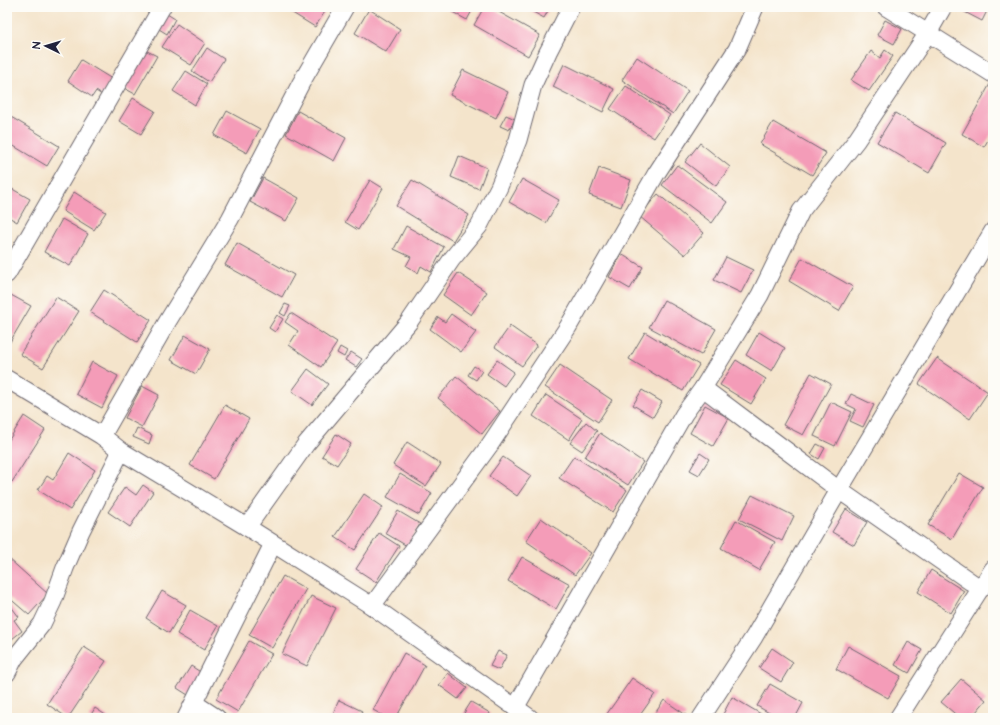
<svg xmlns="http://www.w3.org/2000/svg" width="1000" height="725" font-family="'Architects Daughter',sans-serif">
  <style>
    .building { fill: #f49cb8 }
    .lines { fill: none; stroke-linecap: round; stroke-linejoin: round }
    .street-casing { stroke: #6c666d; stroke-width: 19 }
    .street { stroke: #fff; stroke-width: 17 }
  </style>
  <rect width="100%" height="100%" fill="#fdfcf7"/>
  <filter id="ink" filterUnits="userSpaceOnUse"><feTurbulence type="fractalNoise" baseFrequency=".025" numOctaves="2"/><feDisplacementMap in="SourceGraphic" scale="8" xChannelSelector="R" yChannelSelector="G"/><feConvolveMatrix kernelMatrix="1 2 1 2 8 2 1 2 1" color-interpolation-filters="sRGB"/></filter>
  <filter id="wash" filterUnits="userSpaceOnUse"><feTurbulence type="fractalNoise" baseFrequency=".012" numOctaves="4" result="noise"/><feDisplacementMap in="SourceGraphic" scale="16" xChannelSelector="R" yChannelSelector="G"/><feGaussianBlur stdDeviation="0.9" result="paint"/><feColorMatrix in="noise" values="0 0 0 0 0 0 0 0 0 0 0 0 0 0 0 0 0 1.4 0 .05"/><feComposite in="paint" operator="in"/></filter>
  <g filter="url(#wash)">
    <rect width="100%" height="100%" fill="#f4e4cb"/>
    <g id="blocks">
      <g class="building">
        <polygon points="287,7 328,7 315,27 286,9"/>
        <polygon points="446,7 474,7 467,20 445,8"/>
        <polygon points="484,7 490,7 540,35 528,56 474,25"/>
        <polygon points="524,7 550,7 544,18"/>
        <polygon points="955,7 989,7 982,21"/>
        <polygon points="369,9 400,29 386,52 355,33"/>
        <polygon points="167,14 175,19 167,34 159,29"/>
        <polygon points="885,20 902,29 894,44 877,35"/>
        <polygon points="177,24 205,43 191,65 162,47"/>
        <polygon points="207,48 224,59 209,82 192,71"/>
        <polygon points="145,50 157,56 135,94 124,88"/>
        <polygon points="885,50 893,56 869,91 851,80 871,51 880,58"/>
        <polygon points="637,57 688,91 673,114 622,80"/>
        <polygon points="81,60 112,79 102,95 96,91 92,97 68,81"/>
        <polygon points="564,64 614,89 603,112 553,87"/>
        <polygon points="463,70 508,92 496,118 450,95"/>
        <polygon points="186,71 207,84 195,105 173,91"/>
        <polygon points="990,84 993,86 993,131 984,147 962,134"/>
        <polygon points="626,86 670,115 654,138 610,109"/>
        <polygon points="133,98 155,111 141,134 119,121"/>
        <polygon points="227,111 260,129 247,153 214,135"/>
        <polygon points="298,111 346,138 334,161 286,134"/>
        <polygon points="895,113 946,143 929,173 877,142"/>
        <polygon points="506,115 515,119 509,130 500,126"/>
        <polygon points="11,117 59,146 47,166 7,142 7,123"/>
        <polygon points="773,122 826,153 812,175 760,144"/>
        <polygon points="700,143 730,167 716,186 685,162"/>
        <polygon points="459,156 487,168 479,189 451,177"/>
        <polygon points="677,165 727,202 712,223 662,185"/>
        <polygon points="599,168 631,180 621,207 589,195"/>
        <polygon points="263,178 299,198 286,221 250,202"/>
        <polygon points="522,179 559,200 546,223 509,202"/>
        <polygon points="370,180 383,188 358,230 345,222"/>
        <polygon points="412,180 469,215 453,241 396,206"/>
        <polygon points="7,186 30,199 17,222 7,216"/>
        <polygon points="74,192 106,212 94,230 63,211"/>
        <polygon points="658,194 704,233 685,255 639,216"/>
        <polygon points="62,219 88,234 70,266 44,252"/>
        <polygon points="406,226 444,247 431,272 421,266 418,273 406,266 411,257 394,249"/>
        <polygon points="237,243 294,275 282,297 225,265"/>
        <polygon points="621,254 643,267 630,289 609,277"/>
        <polygon points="726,257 753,270 741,293 714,280"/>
        <polygon points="802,258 853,287 839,311 789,281"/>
        <polygon points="458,273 487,292 471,315 443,295"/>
        <polygon points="104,290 151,320 137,342 90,312"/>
        <polygon points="11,295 31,306 7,347 7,302"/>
        <polygon points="56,297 79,311 43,368 20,354"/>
        <polygon points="664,300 716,329 701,355 649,327"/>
        <polygon points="285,304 290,306 285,316 280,313"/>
        <polygon points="291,313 337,343 321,367 289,345 298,331 285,322"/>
        <polygon points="451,314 476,332 461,352 430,329 438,317 445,322"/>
        <polygon points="277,315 283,319 275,332 269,328"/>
        <polygon points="510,326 537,345 522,366 495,347"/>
        <polygon points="645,332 699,365 683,391 629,359"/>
        <polygon points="759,332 785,348 772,371 746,355"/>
        <polygon points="185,335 210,349 196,374 171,360"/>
        <polygon points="340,347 347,351 344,357 337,353"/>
        <polygon points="351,352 362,359 356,367 345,360"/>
        <polygon points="937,358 988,392 970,419 919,384"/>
        <polygon points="497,360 514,372 504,386 487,374"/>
        <polygon points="736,360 766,379 751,404 720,385"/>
        <polygon points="92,362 118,376 102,408 76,394"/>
        <polygon points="560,365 612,400 598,422 545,387"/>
        <polygon points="474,366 482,371 476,380 468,375"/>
        <polygon points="308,369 328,384 312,405 292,391"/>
        <polygon points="811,373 831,384 803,435 783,425"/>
        <polygon points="456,376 500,411 482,434 438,398"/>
        <polygon points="142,386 159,395 142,427 125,418"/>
        <polygon points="642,390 662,402 653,417 633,405"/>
        <polygon points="851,394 874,405 863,427 850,421 856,409 846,404"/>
        <polygon points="546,395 582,419 569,440 533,416"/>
        <polygon points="831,402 852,412 835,446 814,436"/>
        <polygon points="225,405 249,419 214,479 190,465"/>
        <polygon points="705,405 729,418 713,446 690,433"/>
        <polygon points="24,416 45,430 12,482 7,478 7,443"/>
        <polygon points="586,422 597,431 582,451 570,443"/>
        <polygon points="137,428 152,435 149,444 133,437"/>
        <polygon points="600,433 643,462 628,485 585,457"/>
        <polygon points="336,434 351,444 337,465 322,456"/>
        <polygon points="407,442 441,464 426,486 393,465"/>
        <polygon points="817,444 825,448 819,459 811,454"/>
        <polygon points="69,453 95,470 70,510 38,490 47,476 53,480"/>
        <polygon points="700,453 709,459 699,475 690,470"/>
        <polygon points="574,456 627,490 613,512 559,478"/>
        <polygon points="503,457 531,476 517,496 489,476"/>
        <polygon points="959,473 983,487 952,539 928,525"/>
        <polygon points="400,474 432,493 419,515 387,497"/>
        <polygon points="143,485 153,492 130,527 108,512 125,487 136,495"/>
        <polygon points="364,494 383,507 355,550 335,537"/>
        <polygon points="752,495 794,516 782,541 739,519"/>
        <polygon points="846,509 867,522 854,545 832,532"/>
        <polygon points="398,511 420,524 407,546 385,533"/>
        <polygon points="541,518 591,553 575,575 526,541"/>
        <polygon points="736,520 775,542 759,570 721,548"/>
        <polygon points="379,533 399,546 376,582 356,569"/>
        <polygon points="7,557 48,594 29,615 7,596"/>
        <polygon points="522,557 570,584 556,609 508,581"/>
        <polygon points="931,570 964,591 951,613 918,592"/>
        <polygon points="283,576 306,589 272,648 249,635"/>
        <polygon points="162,591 186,605 169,633 146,618"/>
        <polygon points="311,596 336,608 307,666 282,654"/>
        <polygon points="7,601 19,617 14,620 22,631 7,643"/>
        <polygon points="190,610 218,626 204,650 177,634"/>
        <polygon points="249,641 272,654 238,712 216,699"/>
        <polygon points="908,642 922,650 909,673 895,665"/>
        <polygon points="848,646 901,676 888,698 836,669"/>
        <polygon points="84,647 106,661 68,718 47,704"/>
        <polygon points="772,648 793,662 781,682 759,668"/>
        <polygon points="498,651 507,655 499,670 490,666"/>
        <polygon points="404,653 425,665 396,718 388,718 373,710"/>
        <polygon points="191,666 202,673 188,695 177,688"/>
        <polygon points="448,673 467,688 458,699 439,685"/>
        <polygon points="632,678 655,694 638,718 604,718"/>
        <polygon points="961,679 986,700 971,718 960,718 941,702"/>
        <polygon points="770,684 803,703 795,718 778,718 757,706"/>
        <polygon points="732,697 761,714 759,718 721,718"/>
        <polygon points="339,700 362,711 359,718 331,718"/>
        <polygon points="664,700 686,715 684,718 652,718"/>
        <polygon points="471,702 490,713 487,718 461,718"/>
        <polygon points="95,708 110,718 89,718"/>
      </g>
    </g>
  </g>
  <g filter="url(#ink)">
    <use href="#blocks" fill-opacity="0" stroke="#6c666d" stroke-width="1"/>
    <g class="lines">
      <g class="street-casing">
        <g id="street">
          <polyline points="886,7 993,74"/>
          <polyline points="7,274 162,7"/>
          <polyline points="7,379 102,436 121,451 247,527 372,606 530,718"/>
          <polyline points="703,388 839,490 981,589"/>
          <polyline points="102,436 166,324 230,219 301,83 345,7"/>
          <polyline points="247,527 306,444 409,322 452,259 479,226 499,187 518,140 533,85 548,52 571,7"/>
          <polyline points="372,606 489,446 568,327 656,174 737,49 755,7"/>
          <polyline points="7,673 14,659 42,624 53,601 65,568 81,531 121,451"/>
          <polyline points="194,703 217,718"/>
          <polyline points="515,708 684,414 703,388 760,295 801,211 856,141 928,33 943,7"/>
          <polyline points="186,718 273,544"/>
          <polyline points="701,718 754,637 839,490 993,231"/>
          <polyline points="898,718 993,569"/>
        </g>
      </g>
      <use href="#street" class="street"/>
    </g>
  </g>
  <rect width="1000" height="725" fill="none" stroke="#fdfcf7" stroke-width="24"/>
  <g transform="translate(46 46) rotate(275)" stroke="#fdfcf7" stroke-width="3" paint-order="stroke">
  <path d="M0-3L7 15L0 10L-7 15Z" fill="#22223b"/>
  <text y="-6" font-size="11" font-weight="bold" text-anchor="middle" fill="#22223b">N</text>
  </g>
</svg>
